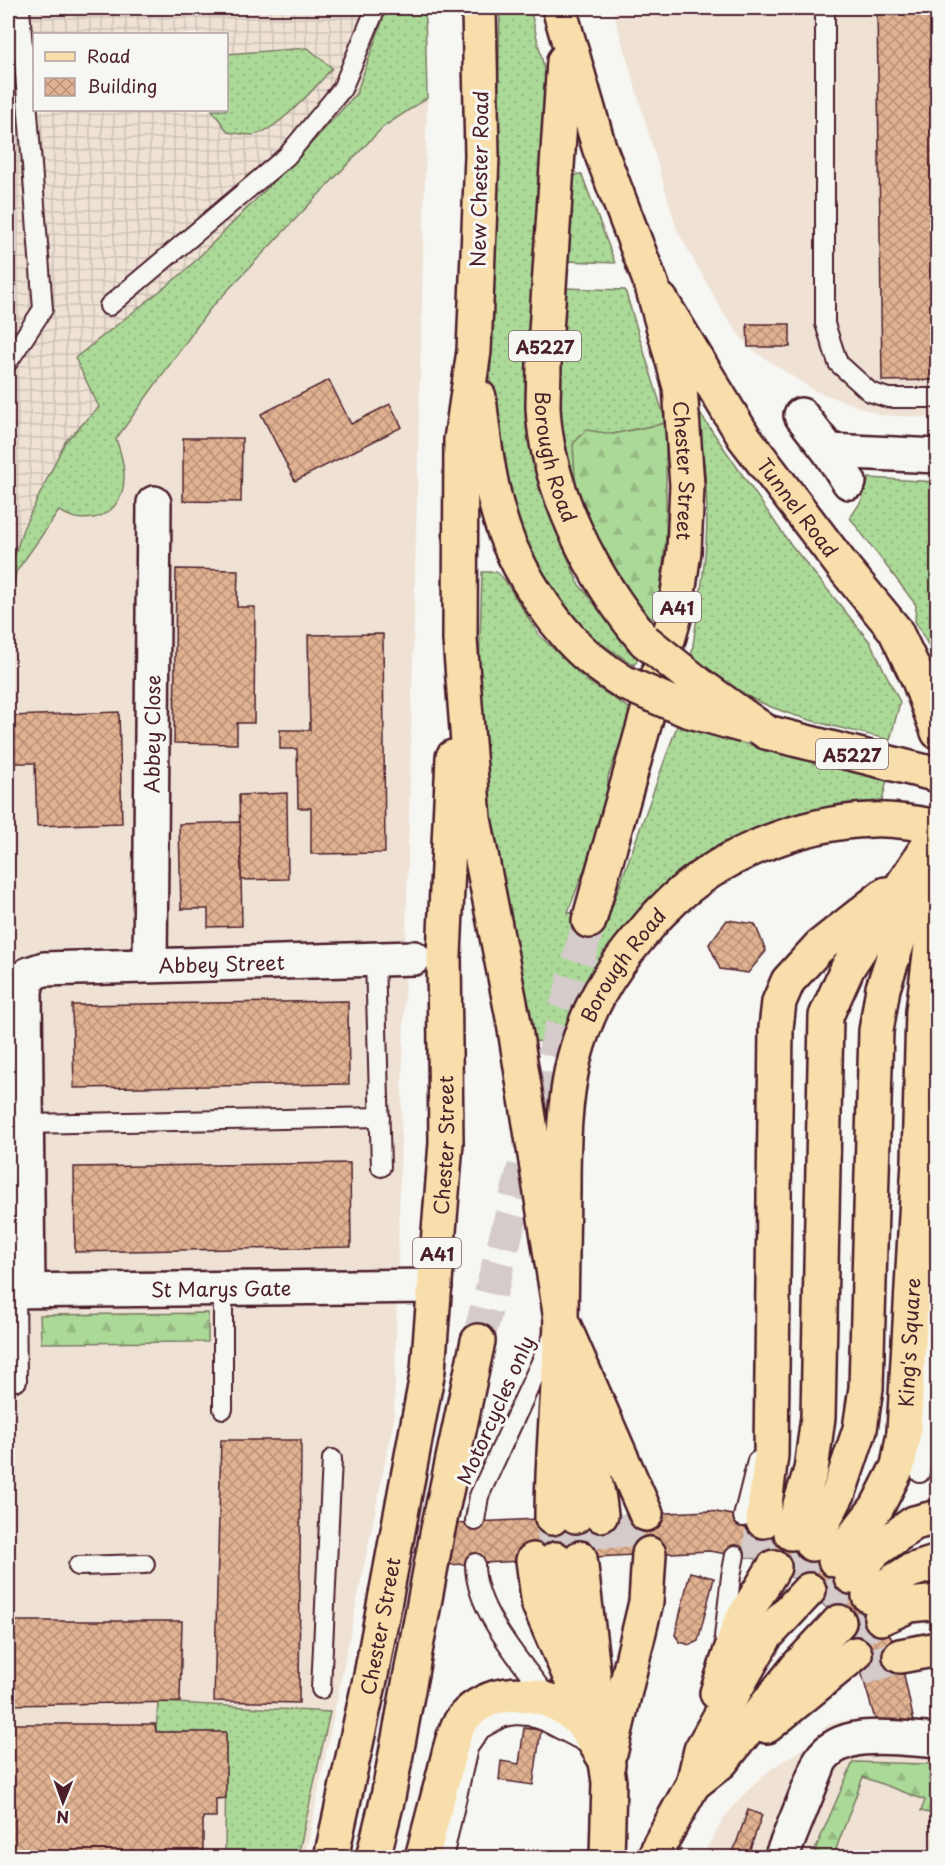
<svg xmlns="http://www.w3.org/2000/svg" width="945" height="1865" font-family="'Playpen Sans',sans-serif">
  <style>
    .built { fill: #efe2d5 }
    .industrial { fill: url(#industrial-grid); fill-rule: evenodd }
    .grass { fill: url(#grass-dots); stroke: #7a7c62; stroke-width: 1.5 }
    .forest { fill: url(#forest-firs); stroke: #7a7c62; stroke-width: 1.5 }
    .building { fill: url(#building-cross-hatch); stroke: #4a1f2b; stroke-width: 1.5 }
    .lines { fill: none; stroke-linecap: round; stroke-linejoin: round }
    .primary-tunnel { stroke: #d4cbca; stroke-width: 33; stroke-dasharray: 33 16; stroke-linecap: butt }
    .trunk-tunnel { stroke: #d4cbca; stroke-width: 33; stroke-dasharray: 33 16; stroke-linecap: butt }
    .service-casing { stroke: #4a1f2b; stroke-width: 22 }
    .minor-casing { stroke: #4a1f2b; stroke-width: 38 }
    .primary-casing { stroke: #4a1f2b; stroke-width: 38 }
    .trunk-casing { stroke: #4a1f2b; stroke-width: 38 }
    .service { stroke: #f6f6f2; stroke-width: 18 }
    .minor { stroke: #f6f6f2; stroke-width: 33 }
    .primary { stroke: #f8deab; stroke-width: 33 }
    .trunk { stroke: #f8deab; stroke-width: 33 }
    .trunk-bridge-casing { stroke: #4a1f2b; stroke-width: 38; stroke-linecap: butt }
    .trunk-bridge { stroke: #f8deab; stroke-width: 33 }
    .labels { text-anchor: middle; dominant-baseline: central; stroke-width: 6; stroke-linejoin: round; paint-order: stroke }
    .shield { fill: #f6f6f2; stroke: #7e6067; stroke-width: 1.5 }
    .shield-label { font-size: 18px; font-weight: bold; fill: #4a1f2b }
    .street-label { font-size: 20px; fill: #4a1f2b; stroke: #f6f6f2 }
  </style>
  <defs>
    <pattern id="industrial-grid" width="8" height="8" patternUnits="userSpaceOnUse" patternTransform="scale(1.5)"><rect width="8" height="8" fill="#efe2d5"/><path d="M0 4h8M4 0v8" fill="none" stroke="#cec1b7"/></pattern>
    <pattern id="grass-dots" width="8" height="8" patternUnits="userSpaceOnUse" patternTransform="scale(1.5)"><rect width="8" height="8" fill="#abd998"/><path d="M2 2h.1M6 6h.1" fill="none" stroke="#95ba83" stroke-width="1.8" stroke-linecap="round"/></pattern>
    <pattern id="forest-firs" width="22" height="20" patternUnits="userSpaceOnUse" patternTransform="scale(1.5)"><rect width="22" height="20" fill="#abd998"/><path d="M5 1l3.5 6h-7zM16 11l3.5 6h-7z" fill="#95ba83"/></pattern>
    <pattern id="building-cross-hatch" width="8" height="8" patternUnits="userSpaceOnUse" patternTransform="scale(1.5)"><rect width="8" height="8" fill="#e0b291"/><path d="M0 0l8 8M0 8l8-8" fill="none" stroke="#b89077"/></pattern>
  </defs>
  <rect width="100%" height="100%" fill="#f6f6f2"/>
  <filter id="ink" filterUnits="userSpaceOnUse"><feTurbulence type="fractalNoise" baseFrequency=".0167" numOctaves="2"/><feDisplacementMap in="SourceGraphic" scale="12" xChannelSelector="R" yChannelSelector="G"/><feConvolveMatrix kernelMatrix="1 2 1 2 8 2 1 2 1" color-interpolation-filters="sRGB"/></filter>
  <g filter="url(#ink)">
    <g class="built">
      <polygon points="612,8 937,8 937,418 880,415 813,390 748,347 724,314 677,230"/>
      <polygon points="427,98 394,1419 305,1857 8,1858 8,616 16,572 59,511 75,518 91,518 121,456 116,439 209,310 383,126"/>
      <polygon points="853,1719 937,1723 937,1857 701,1858 724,1818 742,1796 771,1769 805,1747 829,1724"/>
    </g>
    <path class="industrial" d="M8,8H425L427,98L383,127L209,310L116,439L124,476L121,496L110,512L91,518H75L59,511L16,572L8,616ZM34,34H226V110H34Z"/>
    <g class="grass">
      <path d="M387,8H425L427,98L383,127L209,310L116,439C120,450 124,463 124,475C125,504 105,523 76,518C70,517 64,513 59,511L16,572L8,616V577L23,529L65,442L99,407L75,358L184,272L309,146L356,94Z"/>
      <polygon points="500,8 530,8 547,81 526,394 528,427 540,490 579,585 641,655 634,665 586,634 540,581 510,518 489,406 494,285"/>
      <path d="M308,48L332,68C317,86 274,135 251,135C243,135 235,133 228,132L212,110H226L227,54Z"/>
      <polygon points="578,174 582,175 615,263 566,261 572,181 573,177"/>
      <polygon points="565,288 625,290 666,423 613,434 586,431 576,492 559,414"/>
      <path d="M701,415L788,541L870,642L900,702L890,740C848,729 802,721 762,703C737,692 713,676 691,660C695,628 701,596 704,564C710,516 706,465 697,417Z"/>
      <polygon points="869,478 937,482 937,661 915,621 916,605 850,518 862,500"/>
      <polygon points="482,572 496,572 504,579 539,635 587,681 632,710 608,777 606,812 568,912 605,926 677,726 887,780 882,801 839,804 787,820 655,895 612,945 594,971 563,1044 535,1041 496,848 484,771 478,710"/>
      <polygon points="158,1702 330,1712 300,1847 296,1857 225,1857 226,1732 156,1732"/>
    </g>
    <g class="forest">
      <polygon points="666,423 666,538 660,589 650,628 613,578 576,492 573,444 586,430 613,434"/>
      <polygon points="208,1313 208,1342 41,1343 40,1315"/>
      <polygon points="853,1762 930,1764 937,1767 937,1794 929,1813 921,1811 925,1800 863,1777 833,1857 812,1857"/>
    </g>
    <g class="building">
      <polygon points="877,8 938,8 938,380 882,381"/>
      <polygon points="747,324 790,324 790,347 748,347"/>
      <polygon points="329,380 351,424 390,404 402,427 295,481 261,414"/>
      <polygon points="183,438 242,438 241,502 183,501"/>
      <polygon points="176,569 238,570 237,607 255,607 254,723 237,723 237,744 174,743"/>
      <polygon points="383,634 385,853 311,854 311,808 298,808 297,749 280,749 280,730 310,730 308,635"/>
      <polygon points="119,712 122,823 37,826 35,763 13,763 11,716"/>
      <polygon points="287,793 288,879 241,880 239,795"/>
      <polygon points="240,822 242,926 208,927 208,909 181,909 179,824"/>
      <polygon points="727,920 755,924 766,951 748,973 720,969 709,944"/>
      <polygon points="348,1001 349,1084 74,1088 72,1005"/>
      <polygon points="350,1163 351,1247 75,1252 74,1167"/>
      <polygon points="221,1440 301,1440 299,1703 214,1701"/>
      <polygon points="710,1511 773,1522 872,1599 900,1656 914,1722 875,1719 858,1661 836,1617 801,1582 758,1559 709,1551 446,1565 455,1523"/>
      <polygon points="690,1572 714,1578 698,1641 690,1645 680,1642 675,1635"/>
      <polygon points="8,1621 182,1621 180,1702 8,1705"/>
      <polygon points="8,1724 155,1724 156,1732 226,1732 226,1798 216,1799 216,1817 203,1817 203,1858 8,1858"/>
      <polygon points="524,1728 541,1730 533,1785 499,1780 501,1761 519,1764"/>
      <polygon points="748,1810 762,1815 747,1858 731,1858"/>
    </g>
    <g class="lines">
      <g class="primary-tunnel">
        <polyline points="624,1514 627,1555"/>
        <polyline points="601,1515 603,1557"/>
        <polyline points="576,1516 580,1558"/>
        <polyline points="552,1518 556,1559"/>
        <polyline points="758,1559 763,1521"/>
        <polyline points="795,1579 812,1544"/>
        <polyline points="824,1605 851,1577"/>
        <polyline points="846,1637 881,1618"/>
        <polyline points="861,1669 900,1656"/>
      </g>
      <polyline class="trunk-tunnel" points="478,1341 589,921"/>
      <g class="service-casing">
        <g id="service">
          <polyline points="825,8 825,324 838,363 870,392 888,398 938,398"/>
          <polyline points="109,306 287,156 342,89 373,15 373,8"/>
          <polyline points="8,362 43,309 20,8"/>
          <polyline points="375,960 381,1167"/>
          <polyline points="26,1124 380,1117"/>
          <polyline points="16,1290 17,1381"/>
          <polyline points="223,1409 223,1288"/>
          <polyline points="920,1473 928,1408 930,1243"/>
          <polyline points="743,1517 757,1461"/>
          <polyline points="475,1521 479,1496 553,1336"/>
          <path d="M475,1563C474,1610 522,1663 549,1699"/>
          <polyline points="78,1566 145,1564"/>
          <polyline points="724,1637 731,1576 735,1555"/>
          <polyline points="321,1689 332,1459"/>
          <polyline points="443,1858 468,1748 481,1729 501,1718 515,1715 529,1716 544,1721 588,1744"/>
        </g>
      </g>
      <g class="minor-casing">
        <g id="minor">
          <polyline points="801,415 829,451 849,482"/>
          <polyline points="829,451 938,456"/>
          <path id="s1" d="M150,965L154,503"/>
          <path id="s2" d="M28,1290L25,991L29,974L44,969L414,958"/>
          <path id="s3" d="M8,1291L435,1286"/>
          <path d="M781,1858L820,1761C842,1726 902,1739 938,1741"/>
        </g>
      </g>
      <g class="primary-casing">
        <g id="primary">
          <path id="s4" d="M661,300L744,437L844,568L895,630L918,678L938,732"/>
          <polyline points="564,1326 646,1514"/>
          <polyline points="575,1385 599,1499 601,1515"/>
          <polyline points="572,1458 576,1516"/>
          <path id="s5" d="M552,1518C552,1450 560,1383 561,1316C562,1274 562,1232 563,1189C563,1146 564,1101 574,1059C587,1009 607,975 640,936C648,927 656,916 665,908C715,856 801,822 872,820C894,819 916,823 938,827"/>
          <polyline points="763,1521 771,1455 776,1028 779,1002 788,981 819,947 886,894"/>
          <polyline points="791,1533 811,1470 818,1417 826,1016 848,967 938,831"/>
          <polyline points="812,1544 839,1492 860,1429 866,1388 876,1031 883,988 898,942 923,878"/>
          <polyline points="580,1558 594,1680 609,1782 607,1858"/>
          <polyline points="556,1559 560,1594 569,1629"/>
          <polyline points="533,1560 539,1605 588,1718"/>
          <path id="s6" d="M835,1560L877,1507L898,1466L904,1432L919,1161L923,1011L938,889"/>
          <polyline points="851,1577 875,1551 914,1523 938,1517"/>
          <polyline points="869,1596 910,1571 938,1562"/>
          <polyline points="881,1618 910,1605 938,1602"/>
          <polyline points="900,1656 938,1649"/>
          <polyline points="717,1693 740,1623 774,1567"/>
          <polyline points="767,1726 855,1654"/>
          <polyline points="611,1750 646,1602 649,1554"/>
          <polyline points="693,1784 721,1762 798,1666 839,1622"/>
          <polyline points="655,1858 660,1844 693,1784 701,1750 765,1637 809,1590"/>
        </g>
      </g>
      <g class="trunk-casing">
        <g id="trunk">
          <polyline points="479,8 482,156 474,351 461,440 460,640 474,819 514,1023 561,1319"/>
          <path id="s7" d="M559,8L599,147L652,286L680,387L687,485L684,551L675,615L589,921"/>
          <path id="s8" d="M564,61L544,362C544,377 543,393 543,408C547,490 593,579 645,641"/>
          <path d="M479,397C484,444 491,501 509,544C524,578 547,613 571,640C586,657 606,671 625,683"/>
          <polyline points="766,732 938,775"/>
          <path d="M423,1854C430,1827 437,1801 444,1774C448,1758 451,1741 458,1726C466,1711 481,1702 497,1697C529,1688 566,1702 586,1729C594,1740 600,1752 608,1764"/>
          <path id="s9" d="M331,1858L371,1675L428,1370L446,1143L444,955L453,757"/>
          <polyline points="373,1858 388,1797 437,1534 478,1341"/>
        </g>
      </g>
      <use href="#service" class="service"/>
      <use href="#minor" class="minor"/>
      <use href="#primary" class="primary"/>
      <use href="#trunk" class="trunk"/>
      <g class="trunk-bridge-casing">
        <g id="trunk-bridge">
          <polyline points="645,641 700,685 766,732"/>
          <polyline points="625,683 687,710 744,726"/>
        </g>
      </g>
      <use href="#trunk-bridge" class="trunk-bridge"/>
    </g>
  </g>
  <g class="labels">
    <g class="shield">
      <rect x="509" y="331" width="72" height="30" rx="4.5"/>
      <rect x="653" y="592" width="48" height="30" rx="4.5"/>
      <rect x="816" y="739" width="72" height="30" rx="4.5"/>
      <rect x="413" y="1238" width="48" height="30" rx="4.5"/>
    </g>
    <g class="shield-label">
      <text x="545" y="346">A5227</text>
      <text x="677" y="607">A41</text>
      <text x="852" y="754">A5227</text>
      <text x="437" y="1253">A41</text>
    </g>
    <g class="street-label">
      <text transform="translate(479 179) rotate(-89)">New Chester Road</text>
      <text stroke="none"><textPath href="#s8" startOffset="398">Borough Road</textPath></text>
      <text stroke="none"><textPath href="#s7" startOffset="482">Chester Street</textPath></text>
      <text stroke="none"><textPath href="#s4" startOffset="249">Tunnel Road</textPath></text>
      <text stroke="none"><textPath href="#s1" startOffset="231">Abbey Close</textPath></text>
      <text stroke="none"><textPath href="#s2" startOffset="510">Abbey Street</textPath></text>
      <text stroke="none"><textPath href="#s5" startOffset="567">Borough Road</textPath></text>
      <text stroke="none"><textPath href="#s9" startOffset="723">Chester Street</textPath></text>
      <text stroke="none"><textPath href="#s3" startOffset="213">St Marys Gate</textPath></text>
      <text stroke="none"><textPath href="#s6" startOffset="238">King's Square</textPath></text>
      <text transform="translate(495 1410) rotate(-66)">Motorcycles only</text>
      <text stroke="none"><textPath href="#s9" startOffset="237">Chester Street</textPath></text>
    </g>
  </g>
  <rect width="945" height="1865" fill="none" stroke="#f6f6f2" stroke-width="30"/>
  <rect x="15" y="15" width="915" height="1835" fill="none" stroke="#4a1f2b" stroke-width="2" filter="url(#ink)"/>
  <rect x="33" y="33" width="195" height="78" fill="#f6f6f2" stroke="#b1a0a2" stroke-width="1.5"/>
  <rect x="45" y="52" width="30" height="9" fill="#f8deab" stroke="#b1a0a2" stroke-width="1.5"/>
  <text x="87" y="63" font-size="18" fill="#4a1f2b">Road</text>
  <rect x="45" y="78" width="30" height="18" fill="url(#building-cross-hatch)" stroke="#b1a0a2" stroke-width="1.5"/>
  <text x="87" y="93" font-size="18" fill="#4a1f2b">Building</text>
  <g transform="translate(63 1802) rotate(181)" stroke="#f6f6f2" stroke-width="4.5" paint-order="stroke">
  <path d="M0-4.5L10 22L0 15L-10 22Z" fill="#4a1f2b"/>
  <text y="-9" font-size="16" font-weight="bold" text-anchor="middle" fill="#4a1f2b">N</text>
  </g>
</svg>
